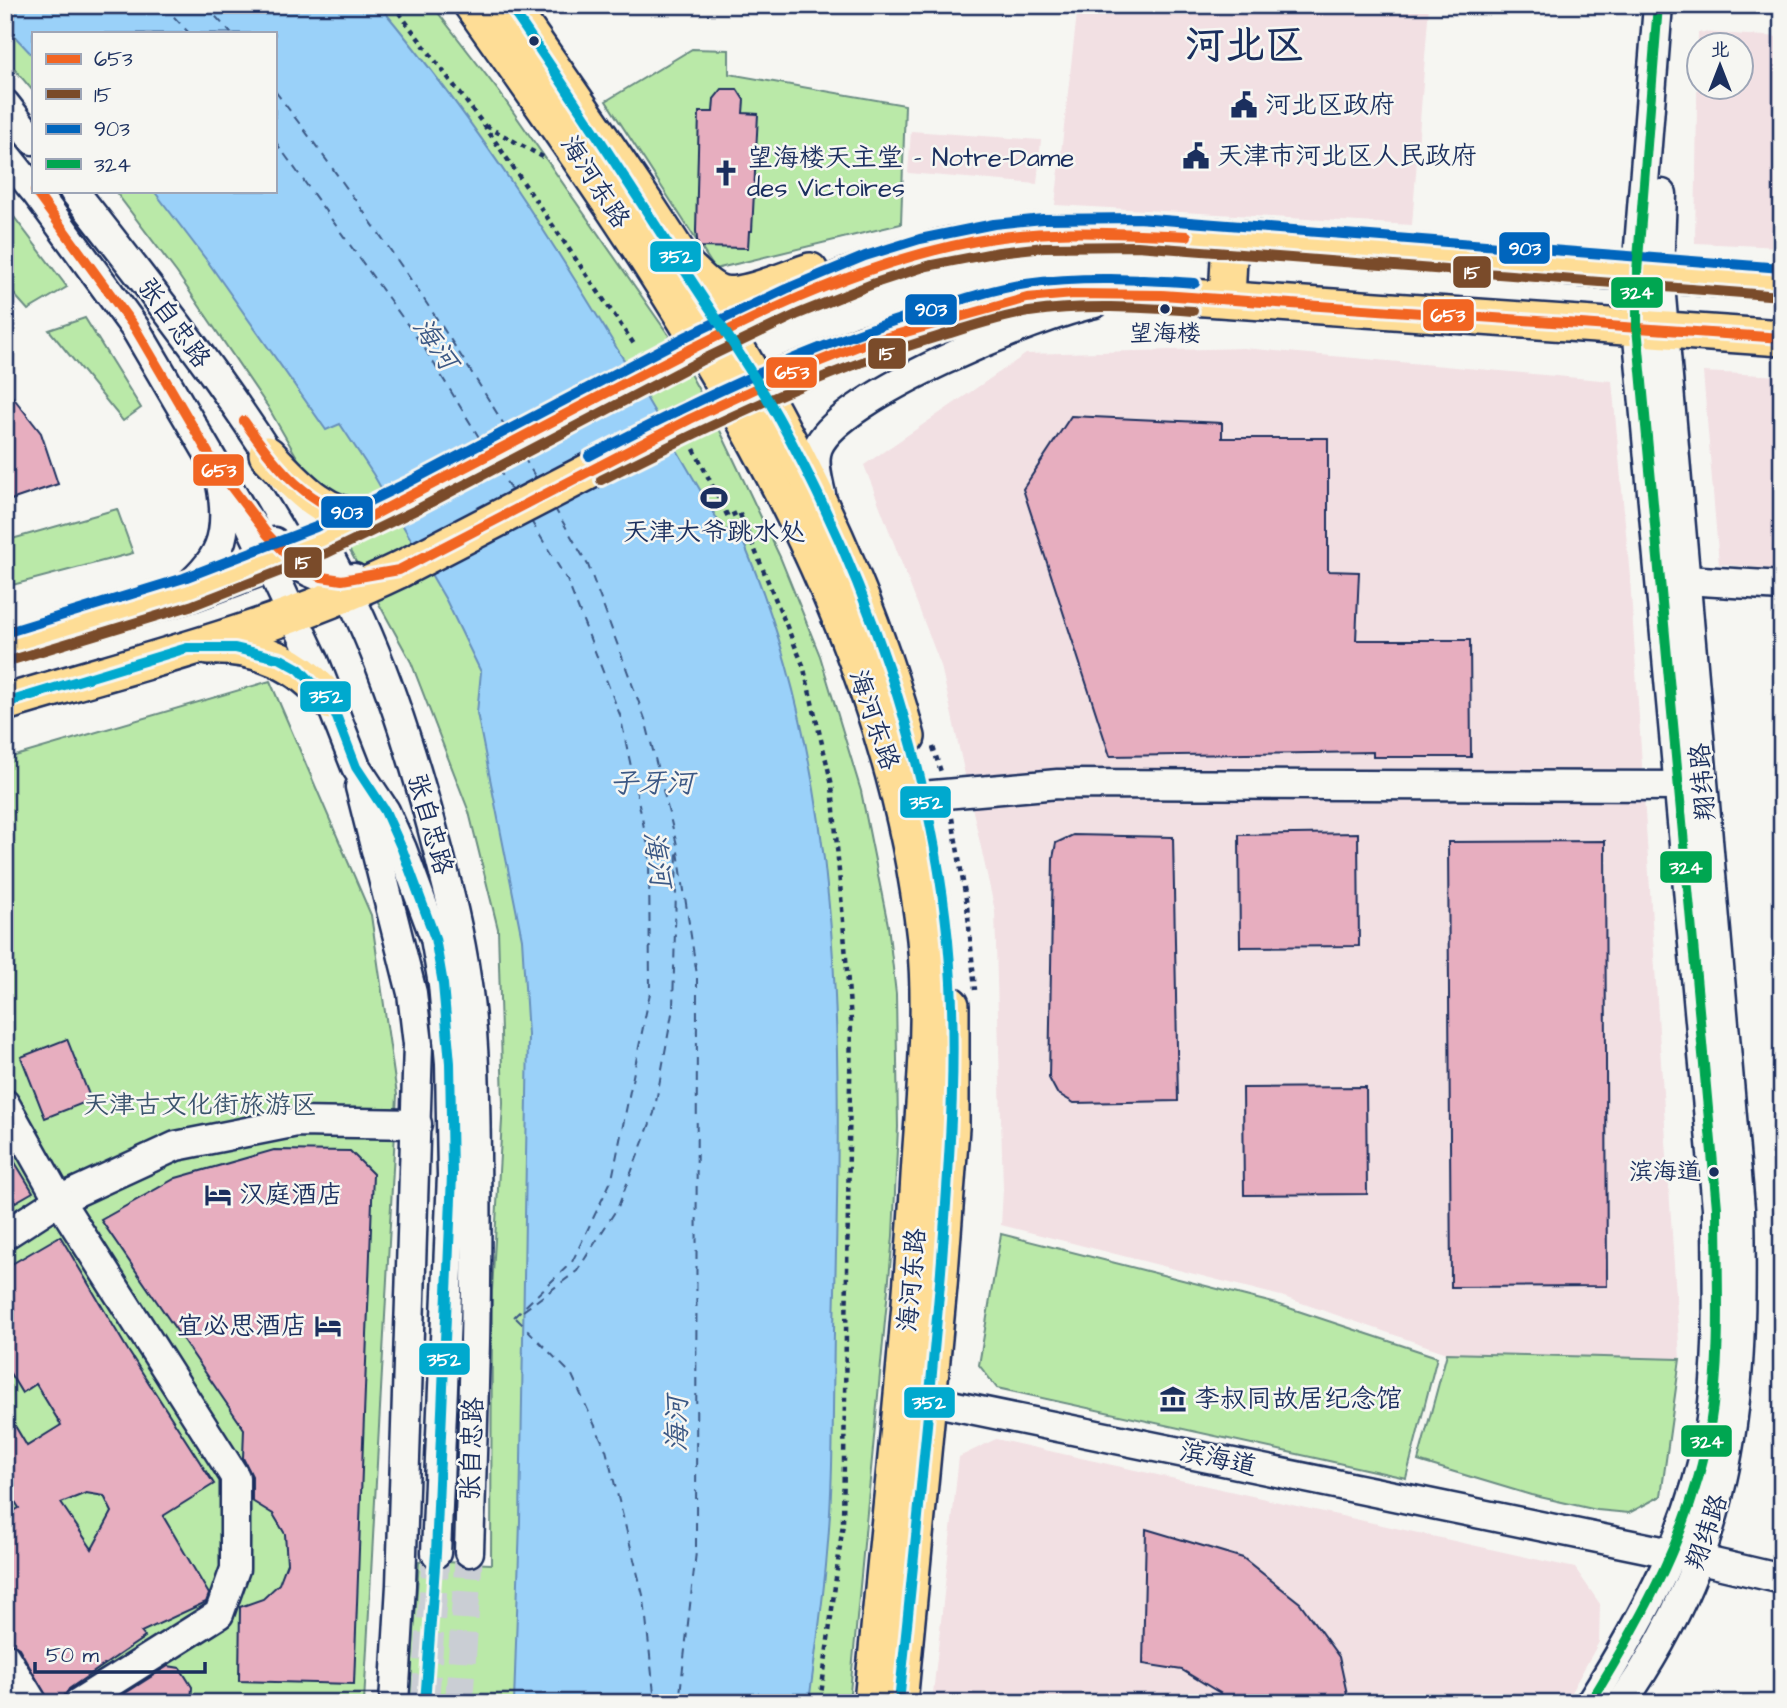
<svg xmlns="http://www.w3.org/2000/svg" width="1787" height="1708" font-family="'Architects Daughter','LXGW WenKai TC',sans-serif">
  <style>
    .built { fill: #f2e0e3; fill-rule: evenodd }
    .green { fill: #bae9a8; stroke: #6a8c83; stroke-width: 2 }
    .water { fill: #9ad1f9; stroke: #6790bb; stroke-width: 2 }
    .lines { fill: none; stroke-linecap: round; stroke-linejoin: round }
    .ferry { stroke: #3b5885; stroke-width: 2; stroke-dasharray: 9 7; stroke-linecap: butt }
    .building { fill: #e7aebf; stroke: #1b2f5e; stroke-width: 2; fill-rule: evenodd }
    .minor-tunnel { stroke: #caced4; stroke-width: 28; stroke-dasharray: 28 14; stroke-linecap: butt }
    .minor-casing { stroke: #1b2f5e; stroke-width: 33 }
    .major-casing { stroke: #1b2f5e; stroke-width: 40 }
    .path { stroke: #1b2f5e; stroke-width: 4.5; stroke-dasharray: 5 5; stroke-linecap: butt }
    .minor { stroke: #f6f6f2; stroke-width: 28 }
    .major { stroke: #fedd96; stroke-width: 35 }
    .major-bridge-casing { stroke: #1b2f5e; stroke-width: 40; stroke-linecap: butt }
    .major-bridge { stroke: #fedd96; stroke-width: 35 }
    .bus-1-casing { stroke: #f6f6f2; stroke-width: 16 }
    .bus-2-casing { stroke: #f6f6f2; stroke-width: 16 }
    .bus-3-casing { stroke: #f6f6f2; stroke-width: 16 }
    .bus-4-casing { stroke: #f6f6f2; stroke-width: 16 }
    .bus-5-casing { stroke: #f6f6f2; stroke-width: 16 }
    .bus-1 { stroke: #f26522; stroke-width: 10 }
    .bus-2 { stroke: #7a4b2a; stroke-width: 10 }
    .bus-3 { stroke: #0065bd; stroke-width: 10 }
    .bus-4 { stroke: #00a651; stroke-width: 10 }
    .bus-5 { stroke: #00a9ce; stroke-width: 10 }
    .bus-dot { fill: #1b2f5e; stroke: #f6f6f2; stroke-width: 2.5 }
    .labels { text-anchor: middle; dominant-baseline: central; stroke-width: 5; stroke-linejoin: round; paint-order: stroke }
    .bus-label { font-size: 24px; fill: #1b2f5e; stroke: #f6f6f2 }
    .poi-label { font-size: 26px; fill: #1b2f5e; stroke: #f6f6f2; text-anchor: start }
    .street-label { font-size: 26px; fill: #1b2f5e; stroke: #f6f6f2 }
    .park-label { font-size: 26px; fill: #3b546d; stroke: #f6f6f2 }
    .water-label { font-size: 28px; font-style: italic; fill: #3b5885; stroke: #f6f6f2 }
    .town-label { font-size: 40px; font-weight: bold; fill: #1b2f5e; stroke: #f6f6f2 }
    .line-badge { stroke: #f6f6f2; stroke-width: 2.5 }
    .badge-label { font-size: 19px; text-anchor: middle; font-weight: bold; fill: #fff }
  </style>
  <rect width="100%" height="100%" fill="#f6f6f2"/>
  <filter id="ink" filterUnits="userSpaceOnUse"><feTurbulence type="fractalNoise" baseFrequency=".0143" numOctaves="2"/><feDisplacementMap in="SourceGraphic" scale="14" xChannelSelector="R" yChannelSelector="G"/><feConvolveMatrix kernelMatrix="1 2 1 2 8 2 1 2 1" color-interpolation-filters="sRGB"/></filter>
  <g filter="url(#ink)">
    <g class="built">
      <polygon points="1078,5 1429,5 1412,225 1055,205"/>
      <path d="M1698,32L1782,37V247L1695,243ZM1700,46H1742V88H1700Z"/>
      <polygon points="911,131 1041,140 1037,184 908,173"/>
      <polygon points="1243,348 1612,381 1630,577 1680,1359 1447,1353 1281,1296 1001,1225 1003,1189 995,911 941,666 864,465 1026,354"/>
      <polygon points="1703,372 1782,376 1782,570 1719,564"/>
      <polygon points="996,1439 1575,1568 1600,1604 1599,1642 1565,1703 932,1703 959,1457"/>
    </g>
    <g class="green">
      <polygon points="5,5 432,5 500,93 670,337 714,418 780,557 820,656 861,791 888,925 896,994 898,1127 893,1236 849,1703 409,1703 419,1561 491,1564 492,1291 503,1103 498,929 469,812 411,662 328,511 268,407 177,273 115,191 275,191 275,33 33,33 33,91 5,58"/>
      <polygon points="692,49 729,50 729,74 905,105 901,224 715,269 606,101"/>
      <polygon points="5,205 67,287 28,310 5,284"/>
      <polygon points="85,318 141,408 123,421 49,330"/>
      <polygon points="117,509 133,553 5,587 5,541"/>
      <polygon points="270,681 371,915 397,1095 364,1703 5,1703 5,759"/>
      <polygon points="1001,1234 1277,1304 1437,1357 1406,1478 997,1388 979,1365"/>
      <polygon points="1447,1353 1680,1359 1661,1496 1629,1513 1597,1510 1531,1495 1418,1461"/>
    </g>
    <path class="water" d="M5,5H379C514,166 619,350 724,531L736,526C844,763 842,1036 835,1291C832,1378 835,1467 827,1554C823,1604 815,1653 809,1703H514L520,1522L528,1035L522,939L477,713L481,672L446,600L373,474L340,424L326,430L208,262L154,191H275V33H33V56L5,26Z"/>
    <g class="lines">
      <g class="ferry">
        <polyline points="163,5 189,33"/>
        <polyline points="205,5 231,33"/>
        <path d="M275,91C357,199 435,311 506,428"/>
        <polyline points="275,141 425,349 480,439"/>
        <polyline points="523,456 536,478"/>
        <polyline points="498,468 513,493"/>
        <polyline points="554,507 588,565 645,719 677,845 697,975 696,1552 679,1703"/>
        <polyline points="523,1311 577,1271 618,1207 654,1113 673,1008 677,850"/>
        <polyline points="514,1317 572,1262 612,1179 650,993 649,851 620,715 567,580 531,521"/>
        <polyline points="516,1318 572,1375 606,1450 644,1599 655,1703"/>
      </g>
    </g>
    <g class="building">
      <polygon points="722,89 737,89 744,100 743,113 758,114 752,231 749,231 748,248 698,247 696,231 699,112 713,112 714,99"/>
      <polygon points="5,387 41,433 58,484 5,502"/>
      <polygon points="1071,416 1222,423 1222,438 1328,438 1328,571 1359,572 1356,640 1470,640 1471,757 1373,757 1373,752 1110,756 1023,489"/>
      <polygon points="1358,833 1359,946 1240,947 1239,835"/>
      <polygon points="1073,835 1173,837 1178,1101 1074,1103 1057,1093 1049,1078 1053,858 1056,843"/>
      <polygon points="1605,841 1607,1286 1451,1287 1448,842"/>
      <polygon points="67,1039 91,1100 45,1118 21,1057"/>
      <polygon points="1366,1087 1367,1194 1244,1195 1243,1088"/>
      <polygon points="5,1146 33,1192 5,1208"/>
      <polygon points="274,1150 350,1151 373,1174 354,1684 239,1681 240,1607 263,1599 279,1584 287,1563 285,1534 273,1514 252,1501 252,1476 243,1458 244,1429 101,1220 176,1178"/>
      <path d="M60,1236L129,1352L214,1484L163,1516L209,1594L206,1602L141,1632L145,1637L69,1689L61,1703H50L19,1648L5,1640V1516L19,1508L5,1485V1409L27,1446L61,1425L36,1384L22,1393L5,1365V1268ZM86,1493L104,1496L112,1512L92,1549L61,1503Z"/>
      <polygon points="1146,1529 1243,1558 1300,1603 1339,1657 1349,1703 1225,1703 1220,1693 1182,1670 1143,1664"/>
      <polygon points="168,1666 180,1668 192,1687 191,1703 110,1703"/>
    </g>
    <g class="lines">
      <g class="minor-tunnel">
        <polyline points="425,1703 436,1553"/>
        <polyline points="459,1703 469,1552"/>
      </g>
      <g class="minor-casing">
        <g id="minor">
          <polyline points="5,104 33,140"/>
          <polyline points="5,154 33,189"/>
          <polyline points="35,191 135,328 250,524 314,660 356,767 385,811 402,849 435,938 443,984 450,1063 452,1175 436,1553"/>
          <path d="M74,191C170,313 270,440 341,578C382,657 409,743 432,827C445,877 459,927 466,978C475,1036 475,1096 476,1154C478,1287 473,1420 469,1552"/>
          <path d="M821,494C818,480 812,461 818,447C839,396 1039,315 1095,303"/>
          <path d="M274,542C296,568 319,583 354,578"/>
          <polyline points="1669,579 1782,586"/>
          <path d="M178,594C220,562 231,536 221,484"/>
          <polyline points="360,787 412,993 418,1044 401,1585 394,1703"/>
          <polyline points="922,796 1058,784 1696,786"/>
          <polyline points="5,1104 59,1200 176,1146 297,1122 417,1124"/>
          <polyline points="5,1235 59,1200 235,1477 235,1569 219,1614 78,1703"/>
          <polyline points="907,1396 1671,1553 1782,1579"/>
          <polyline points="5,1657 33,1703"/>
          <path d="M1590,1703C1644,1617 1693,1528 1710,1426C1721,1355 1717,1281 1717,1208L1637,327V272L1658,5"/>
          <path d="M1622,1703C1735,1540 1744,1401 1740,1209L1659,273L1662,194"/>
        </g>
      </g>
      <g class="major-casing">
        <g id="major">
          <path d="M472,5C669,281 887,593 925,939C933,1018 924,1097 919,1176C909,1352 888,1527 872,1703"/>
          <path d="M509,5C667,233 835,464 907,737"/>
          <path d="M692,272C700,280 711,292 724,294C744,298 789,278 810,271"/>
          <polyline points="1227,299 1230,238"/>
          <path d="M707,340C775,304 878,259 953,245C1079,222 1206,235 1332,246C1482,259 1632,275 1782,282"/>
          <polyline points="690,419 785,375 863,344 981,310 1027,298 1074,294 1162,295 1782,338"/>
          <path d="M267,454C297,485 321,515 366,519"/>
          <path d="M208,647C259,645 299,663 331,702"/>
          <polyline points="5,648 194,592 270,564 366,519"/>
          <path d="M5,703C137,663 275,630 399,570"/>
          <polyline points="899,1703 939,1286 951,1128 951,1005"/>
        </g>
      </g>
      <g class="path">
        <polyline points="393,5 484,125 636,347"/>
        <polyline points="486,126 543,157"/>
        <polyline points="694,449 728,517 739,512 803,665 832,785 851,1020 843,1523 820,1703"/>
        <polyline points="933,747 941,772"/>
        <polyline points="952,818 967,905 975,990"/>
      </g>
      <use href="#minor" class="minor"/>
      <use href="#major" class="major"/>
      <g class="major-bridge-casing">
        <g id="major-bridge">
          <polyline points="366,519 665,362"/>
          <polyline points="399,570 690,419"/>
        </g>
      </g>
      <use href="#major-bridge" class="major-bridge"/>
      <g class="bus-1-casing">
        <g id="bus-1">
          <polyline points="35,191 135,328 217,468 267,534 300,568 322,577 342,580 399,570 690,419 785,375 863,344 1027,298 1074,294 1162,295 1782,338"/>
          <path d="M244,421C276,467 308,508 366,519C455,473 544,425 633,379C742,322 854,264 976,241C1045,228 1117,233 1187,236"/>
        </g>
      </g>
      <g class="bus-2-casing">
        <g id="bus-2">
          <path d="M601,480C710,425 820,372 937,337C967,328 998,317 1029,312C1083,304 1139,307 1193,311"/>
          <polyline points="9,661 193,605 327,553 420,508 700,361 798,314 875,283 927,266 999,252 1044,247 1137,246 1781,296"/>
        </g>
      </g>
      <g class="bus-3-casing">
        <g id="bus-3">
          <path d="M589,456C699,399 810,345 929,310C960,300 993,289 1026,284C1082,276 1139,279 1195,283"/>
          <polyline points="5,633 184,578 316,527 407,483 687,336 786,289 865,256 920,239 994,224 1043,219 1138,218 1782,268"/>
        </g>
      </g>
      <g class="bus-4-casing">
        <path id="bus-4" d="M1590,1703C1643,1617 1693,1527 1710,1426C1722,1354 1717,1280 1717,1208L1637,327V272L1658,5"/>
      </g>
      <g class="bus-5-casing">
        <g id="bus-5">
          <path d="M509,5C568,90 624,176 680,263C713,314 748,364 778,417C866,576 930,759 948,941C958,1046 950,1154 942,1259C930,1407 914,1555 899,1703"/>
          <polyline points="5,703 187,648 235,648 281,659 299,669 331,702 356,767 385,811 402,849 435,938 443,984 450,1063 452,1175 436,1553 425,1703"/>
        </g>
      </g>
      <use href="#bus-1" class="bus-1"/>
      <use href="#bus-2" class="bus-2"/>
      <use href="#bus-3" class="bus-3"/>
      <use href="#bus-4" class="bus-4"/>
      <use href="#bus-5" class="bus-5"/>
    </g>
  </g>
  <defs>
    <g id="civic-bare" transform="scale(2.1)"><path d="M-.6-6.5H3V-4.5H.6V-3L4-1V1h2V6H-6V1h2V-1L-.6-3ZM-1.2 2.5V6h2.4V2.5Z" fill="#1b2f5e" stroke="#f6f6f2" stroke-width="2.5" paint-order="stroke"/></g>
    <g id="church-bare" transform="scale(2.1)"><path d="M-1.2-6h2.4v3.5h3.3v2.4h-3.3V6h-2.4V-.1h-3.3v-2.4h3.3Z" fill="#1b2f5e" stroke="#f6f6f2" stroke-width="2.5" paint-order="stroke"/></g>
    <g id="stadium-bare" transform="scale(2.1)"><path d="M0-5a6.5 5 0 1 0 0 10a6.5 5 0 1 0 0-10ZM-3.5-1.8h7v3.6h-7Z" fill="#1b2f5e" stroke="#f6f6f2" stroke-width="2.5" paint-order="stroke"/></g>
    <g id="hotel-bare" transform="scale(2.1)"><path d="M-6-4.5h1.5V1H6V5H4.5V3h-9V5H-6ZM-4 0a1.8 1.8 0 1 1 3.6 0ZM.5 0V-2.5h3Q6-2.5 6 0Z" fill="#1b2f5e" stroke="#f6f6f2" stroke-width="2.5" paint-order="stroke"/></g>
    <g id="museum-bare" transform="scale(2.1)"><path d="M0-6L6-3V-2H-6V-3ZM-5-1h2V3h-2ZM-1-1h2V3h-2ZM3-1h2V3H3ZM-6 4H6V6H-6Z" fill="#1b2f5e" stroke="#f6f6f2" stroke-width="2.5" paint-order="stroke"/></g>
  </defs>
  <g fill-rule="evenodd">
    <use href="#civic-bare" x="1244" y="105"/>
    <use href="#civic-bare" x="1196" y="156"/>
    <use href="#church-bare" x="726" y="173"/>
    <use href="#stadium-bare" x="714" y="498"/>
    <use href="#hotel-bare" x="218" y="1195"/>
    <use href="#hotel-bare" x="328" y="1326"/>
    <use href="#museum-bare" x="1173" y="1399"/>
  </g>
  <g class="bus-dot">
    <circle cx="534" cy="41" r="6"/>
    <circle cx="1165" cy="309" r="6"/>
    <circle cx="1714" cy="1172" r="6"/>
  </g>
  <g class="labels">
    <g class="bus-label">
      <text x="1165" y="334">望海楼</text>
      <text x="1701" y="1172" text-anchor="end">滨海道</text>
    </g>
    <g class="poi-label">
      <text x="1265" y="105">河北区政府</text>
      <text x="1217" y="156">天津市河北区人民政府</text>
      <text x="747" y="158">望海楼天主堂 - Notre-Dame<tspan x="747" dy="30">des Victoires</tspan></text>
      <text x="714" y="532" text-anchor="middle">天津大爷跳水处</text>
      <text x="239" y="1195">汉庭酒店</text>
      <text x="307" y="1326" text-anchor="end">宜必思酒店</text>
      <text x="1194" y="1399">李叔同故居纪念馆</text>
    </g>
    <g class="street-label">
      <text transform="translate(595 182) rotate(57)">海河东路</text>
      <text transform="translate(174 323) rotate(54)">张自忠路</text>
      <text transform="translate(874 720) rotate(71)">海河东路</text>
      <text transform="translate(1703 782) rotate(-95)">翔纬路</text>
      <text transform="translate(430 824) rotate(74)">张自忠路</text>
      <text transform="translate(912 1280) rotate(-85)">海河东路</text>
      <text transform="translate(472 1449) rotate(-88)">张自忠路</text>
      <text transform="translate(1218 1459) rotate(12)">滨海道</text>
      <text transform="translate(1707 1532) rotate(-71)">翔纬路</text>
    </g>
    <g class="park-label">
      <text x="200" y="1105">天津古文化街旅游区</text>
    </g>
    <g class="water-label">
      <text transform="translate(435 344) rotate(55)">海河</text>
      <text x="652" y="783">子牙河</text>
      <text transform="translate(657 859) rotate(81)">海河</text>
      <text transform="translate(677 1424) rotate(-90)">海河</text>
    </g>
    <g class="town-label">
      <text x="1245" y="46">河北区</text>
    </g>
  </g>
  <g class="line-badge">
    <rect x="1498" y="231" width="53" height="34" rx="7" fill="#0065bd"/>
    <rect x="649" y="240" width="53" height="33" rx="7" fill="#00a9ce"/>
    <rect x="1452" y="255" width="40" height="34" rx="7" fill="#7a4b2a"/>
    <rect x="1610" y="276" width="54" height="33" rx="7" fill="#00a651"/>
    <rect x="904" y="293" width="54" height="33" rx="7" fill="#0065bd"/>
    <rect x="1422" y="298" width="53" height="34" rx="7" fill="#f26522"/>
    <rect x="867" y="337" width="40" height="33" rx="7" fill="#7a4b2a"/>
    <rect x="765" y="356" width="53" height="33" rx="7" fill="#f26522"/>
    <rect x="192" y="453" width="53" height="34" rx="7" fill="#f26522"/>
    <rect x="320" y="495" width="54" height="34" rx="7" fill="#0065bd"/>
    <rect x="283" y="546" width="40" height="33" rx="7" fill="#7a4b2a"/>
    <rect x="299" y="680" width="53" height="33" rx="7" fill="#00a9ce"/>
    <rect x="899" y="785" width="53" height="34" rx="7" fill="#00a9ce"/>
    <rect x="1659" y="850" width="54" height="34" rx="7" fill="#00a651"/>
    <rect x="418" y="1342" width="53" height="34" rx="7" fill="#00a9ce"/>
    <rect x="903" y="1386" width="53" height="33" rx="7" fill="#00a9ce"/>
    <rect x="1680" y="1424" width="53" height="34" rx="7" fill="#00a651"/>
  </g>
  <g class="badge-label">
    <text x="1525" y="255">903</text>
    <text x="676" y="263">352</text>
    <text x="1472" y="279">15</text>
    <text x="1637" y="299">324</text>
    <text x="931" y="316">903</text>
    <text x="1448" y="322">653</text>
    <text x="887" y="360">15</text>
    <text x="792" y="379">653</text>
    <text x="219" y="477">653</text>
    <text x="347" y="519">903</text>
    <text x="303" y="569">15</text>
    <text x="326" y="703">352</text>
    <text x="926" y="809">352</text>
    <text x="1686" y="874">324</text>
    <text x="444" y="1366">352</text>
    <text x="929" y="1409">352</text>
    <text x="1707" y="1448">324</text>
  </g>
  <rect width="1787" height="1708" fill="none" stroke="#f6f6f2" stroke-width="28"/>
  <rect x="14" y="14" width="1759" height="1680" fill="none" stroke="#1b2f5e" stroke-width="2.5" filter="url(#ink)"/>
  <rect x="32" y="32" width="245" height="161" fill="#f6f6f2" stroke="#9ea6b7" stroke-width="2"/>
  <rect x="46" y="54" width="35" height="10" fill="#f26522" stroke="#9ea6b7" stroke-width="2"/>
  <text x="94" y="66" font-size="21" fill="#1b2f5e">653</text>
  <rect x="46" y="89" width="35" height="10" fill="#7a4b2a" stroke="#9ea6b7" stroke-width="2"/>
  <text x="94" y="102" font-size="21" fill="#1b2f5e">15</text>
  <rect x="46" y="124" width="35" height="10" fill="#0065bd" stroke="#9ea6b7" stroke-width="2"/>
  <text x="94" y="136" font-size="21" fill="#1b2f5e">903</text>
  <rect x="46" y="159" width="35" height="10" fill="#00a651" stroke="#9ea6b7" stroke-width="2"/>
  <text x="94" y="172" font-size="21" fill="#1b2f5e">324</text>
  <g transform="translate(1720 66)"><circle r="33" fill="#f6f6f2" stroke="#9ea6b7" stroke-width="2"/>
  <path d="M0-5L12 26L0 18L-12 26Z" fill="#1b2f5e"/>
  <text y="-10" font-size="19" font-weight="bold" text-anchor="middle" fill="#1b2f5e">北</text>
  </g>
  <path d="M35 1662v10h170v-10" fill="none" stroke="#1b2f5e" stroke-width="3.5"/>
  <text x="46" y="1662" font-size="21" fill="#1b2f5e" stroke="#f6f6f2" stroke-width="5" paint-order="stroke">50 m</text>
</svg>
